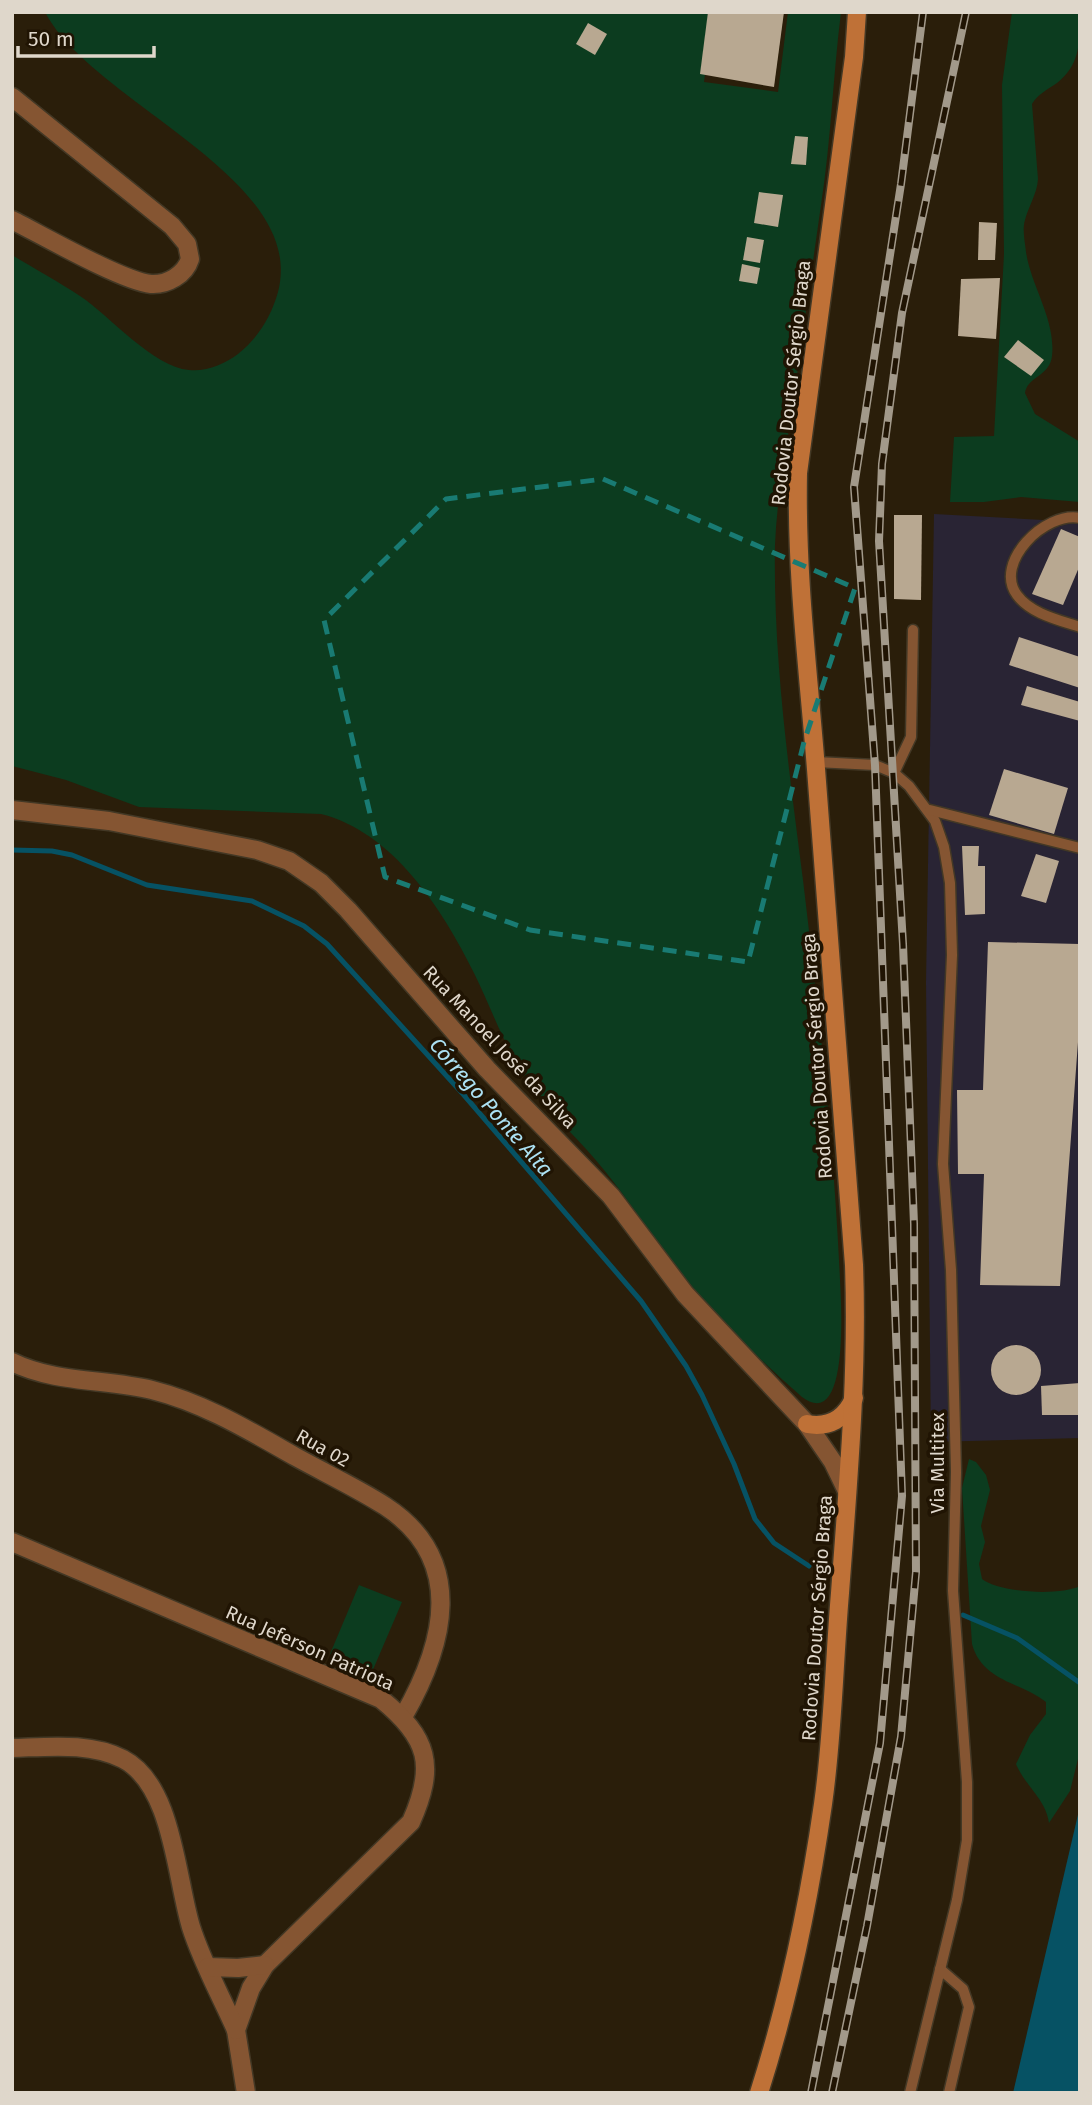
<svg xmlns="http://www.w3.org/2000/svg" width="1092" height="2105" font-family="'Fira Sans',sans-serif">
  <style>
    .industrial { fill: #292434 }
    .green { fill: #0c3c1f }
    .water { fill: #065264 }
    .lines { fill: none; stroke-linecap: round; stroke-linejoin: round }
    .stream { stroke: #065264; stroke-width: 5 }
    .building { fill: #b8a891 }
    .service-casing { stroke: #433825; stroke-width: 13 }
    .minor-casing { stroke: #433825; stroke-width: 21 }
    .secondary-casing { stroke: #433825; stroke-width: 21 }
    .service { stroke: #855532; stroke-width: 10 }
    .minor { stroke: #855532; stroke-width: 18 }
    .secondary { stroke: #bf7137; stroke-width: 18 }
    .rail-casing { stroke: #a2998a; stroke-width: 8 }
    .rail { stroke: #201403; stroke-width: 5; stroke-dasharray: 16; stroke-linecap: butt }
    .marked { fill: none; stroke: #197b73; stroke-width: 5; stroke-dasharray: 14 9; stroke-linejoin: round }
    .labels { text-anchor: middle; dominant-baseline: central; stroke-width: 7; stroke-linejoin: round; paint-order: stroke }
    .street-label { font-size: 19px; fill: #dfd7cb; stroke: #201403 }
    .water-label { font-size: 21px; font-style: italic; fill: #ace1f3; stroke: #201403 }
  </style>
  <rect width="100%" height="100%" fill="#2a1e0a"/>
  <polygon class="industrial" points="934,514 1080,522 1080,1438 931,1442 926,983"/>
  <g class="green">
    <path d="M45,12H713L704,82L778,92L788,12H841C833,76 831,141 821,205C812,268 803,332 794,396C787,445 777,495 775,545C773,657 789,770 803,880C819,1013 834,1145 840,1280C841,1301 850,1433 802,1397C755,1356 711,1312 673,1263C649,1233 629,1200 604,1170C581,1141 552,1116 531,1086C506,1051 493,1012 474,973C443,910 393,832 321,814L139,807L66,780L12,766V255C35,269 59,282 80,296C110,316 153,367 189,370C206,372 225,364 238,354C258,338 271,317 278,292C308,177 92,103 45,12Z"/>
    <path d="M1012,12H1080C1080,40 1081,64 1057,83C1047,90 1038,94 1032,104L1038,179C1037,194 1029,205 1025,220C1022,229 1025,242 1026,252C1031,286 1056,320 1052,356C1050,376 1027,377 1025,393L1035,414L1080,442V502L1021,497L984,502H950L954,437L994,436L1004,254L1002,85Z"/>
    <path d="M969,1459L976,1462L986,1475L990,1490L981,1526L985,1542L979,1564L982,1579C1000,1593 1060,1596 1080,1586V1751L1070,1791L1049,1823C1046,1799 1025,1786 1016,1764L1030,1735L1046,1714V1702C1020,1682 982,1681 972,1644L962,1488Z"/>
    <polygon points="359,1585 402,1602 372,1672 330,1654"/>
  </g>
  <polygon class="water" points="1080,1806 1080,2093 1013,2093"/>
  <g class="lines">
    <g class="stream">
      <polyline points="12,850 52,851 72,855 147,885 252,901 304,926 327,944 463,1094 641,1301 686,1366 702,1395 734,1464 755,1519 774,1543 809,1566"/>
      <polyline points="963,1615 1017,1638 1080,1683"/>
    </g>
  </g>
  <g class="building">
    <polygon points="708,12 784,12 774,87 700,74"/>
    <polygon points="588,23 607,34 595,55 576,44"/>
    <polygon points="795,136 808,137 806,165 791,164"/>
    <polygon points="759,192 783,195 778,227 754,223"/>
    <polygon points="979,222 997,223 995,260 978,260"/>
    <polygon points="747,237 764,240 760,263 743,260"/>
    <polygon points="742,264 760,268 757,284 739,281"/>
    <polygon points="1000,278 996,339 958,336 961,279"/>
    <polygon points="1018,340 1044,360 1031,376 1004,357"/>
    <polygon points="894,515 922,515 921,600 894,599"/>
    <polygon points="1061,529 1080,537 1080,565 1063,605 1032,594"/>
    <polygon points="1019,637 1080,657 1080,688 1009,665"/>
    <polygon points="1027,686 1080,702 1080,721 1021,705"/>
    <polygon points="1004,769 1068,788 1054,834 989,815"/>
    <polygon points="962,846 979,846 978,866 985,866 985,914 965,915"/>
    <polygon points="1036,854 1059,861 1046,903 1021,896"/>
    <polygon points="988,942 1080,944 1080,1015 1060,1286 980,1285 984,1174 958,1174 957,1090 983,1090"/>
    <circle cx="1016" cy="1370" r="25"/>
    <polygon points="1080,1383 1080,1415 1042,1415 1041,1386"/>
  </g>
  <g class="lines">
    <g class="service-casing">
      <g id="service">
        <path d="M1080,518C1045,511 993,563 1017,595C1031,614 1059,620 1080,627"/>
        <polyline points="816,762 875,765 894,773 909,786 935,821 944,847 950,883 952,955 943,1164 951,1270 956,1472 953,1591 967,1782 967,1840 957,1900 910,2093"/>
        <polyline points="894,773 911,737 913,630"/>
        <polyline points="930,810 1080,848"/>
        <polyline points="940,1969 963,1989 969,2007 949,2093"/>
      </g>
    </g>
    <g class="minor-casing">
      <g id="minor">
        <path d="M12,97L172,226L187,244L190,259C185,275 167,285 151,284C122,281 42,235 12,220"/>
        <polyline points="12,810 109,821 257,850 289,861 321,883 348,910 487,1069 611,1196 685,1294 807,1424 833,1462 847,1491"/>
        <path d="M12,1362C54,1383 107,1379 152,1390C204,1403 250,1431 296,1457C325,1473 357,1488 385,1506C468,1560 444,1646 403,1717"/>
        <path d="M12,1542L381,1699C429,1738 436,1766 411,1822L265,1965L251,1988L236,2030L246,2093"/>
        <path d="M12,1748C48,1747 90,1742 123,1759C173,1785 176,1878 191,1927C202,1962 221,1996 236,2030"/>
        <polyline points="208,1967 238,1968 265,1965"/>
      </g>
    </g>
    <g class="secondary-casing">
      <g id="secondary">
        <path d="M807,1424C829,1428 845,1419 854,1398"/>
        <path d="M759,2093C789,1999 809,1901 823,1804C833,1734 834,1663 840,1593C848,1483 858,1375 854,1265C841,1100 829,934 816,769C808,668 796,575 798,473L854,57L857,12"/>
      </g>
    </g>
    <use href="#service" class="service"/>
    <use href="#minor" class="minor"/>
    <use href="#secondary" class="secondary"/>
    <g class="rail-casing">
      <g id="rail">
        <polyline points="811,2093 880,1743 902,1496 875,765 854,487 901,184 923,12"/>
        <polyline points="832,2093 867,1926 901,1737 916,1572 914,1224 903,944 879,541 882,464 902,313 966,12"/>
      </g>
    </g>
    <use href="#rail" class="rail"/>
  </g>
  <path class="marked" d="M603,479L855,588L804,742L748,962L530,930L385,877L324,620L446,499Z"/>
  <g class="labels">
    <g class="street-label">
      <text transform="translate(791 383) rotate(-84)">Rodovia Doutor Sérgio Braga</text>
      <text transform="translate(500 1047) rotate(47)">Rua Manoel José da Silva</text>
      <text transform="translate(817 1056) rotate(-94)">Rodovia Doutor Sérgio Braga</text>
      <text transform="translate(323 1448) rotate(29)">Rua 02</text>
      <text transform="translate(937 1463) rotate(-90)">Via Multitex</text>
      <text transform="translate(817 1618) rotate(-86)">Rodovia Doutor Sérgio Braga</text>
      <text transform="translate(310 1648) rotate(24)">Rua Jeferson Patriota</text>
    </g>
    <g class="water-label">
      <text transform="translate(491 1107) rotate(49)">Córrego Ponte Alta</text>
    </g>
  </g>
  <rect width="1092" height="2105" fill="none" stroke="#dfd7cb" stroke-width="28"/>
  <path d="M18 46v10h136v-10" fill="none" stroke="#dfd7cb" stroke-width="3.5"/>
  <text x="28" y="46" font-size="21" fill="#dfd7cb" stroke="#201403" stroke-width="5" paint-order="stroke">50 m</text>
</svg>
